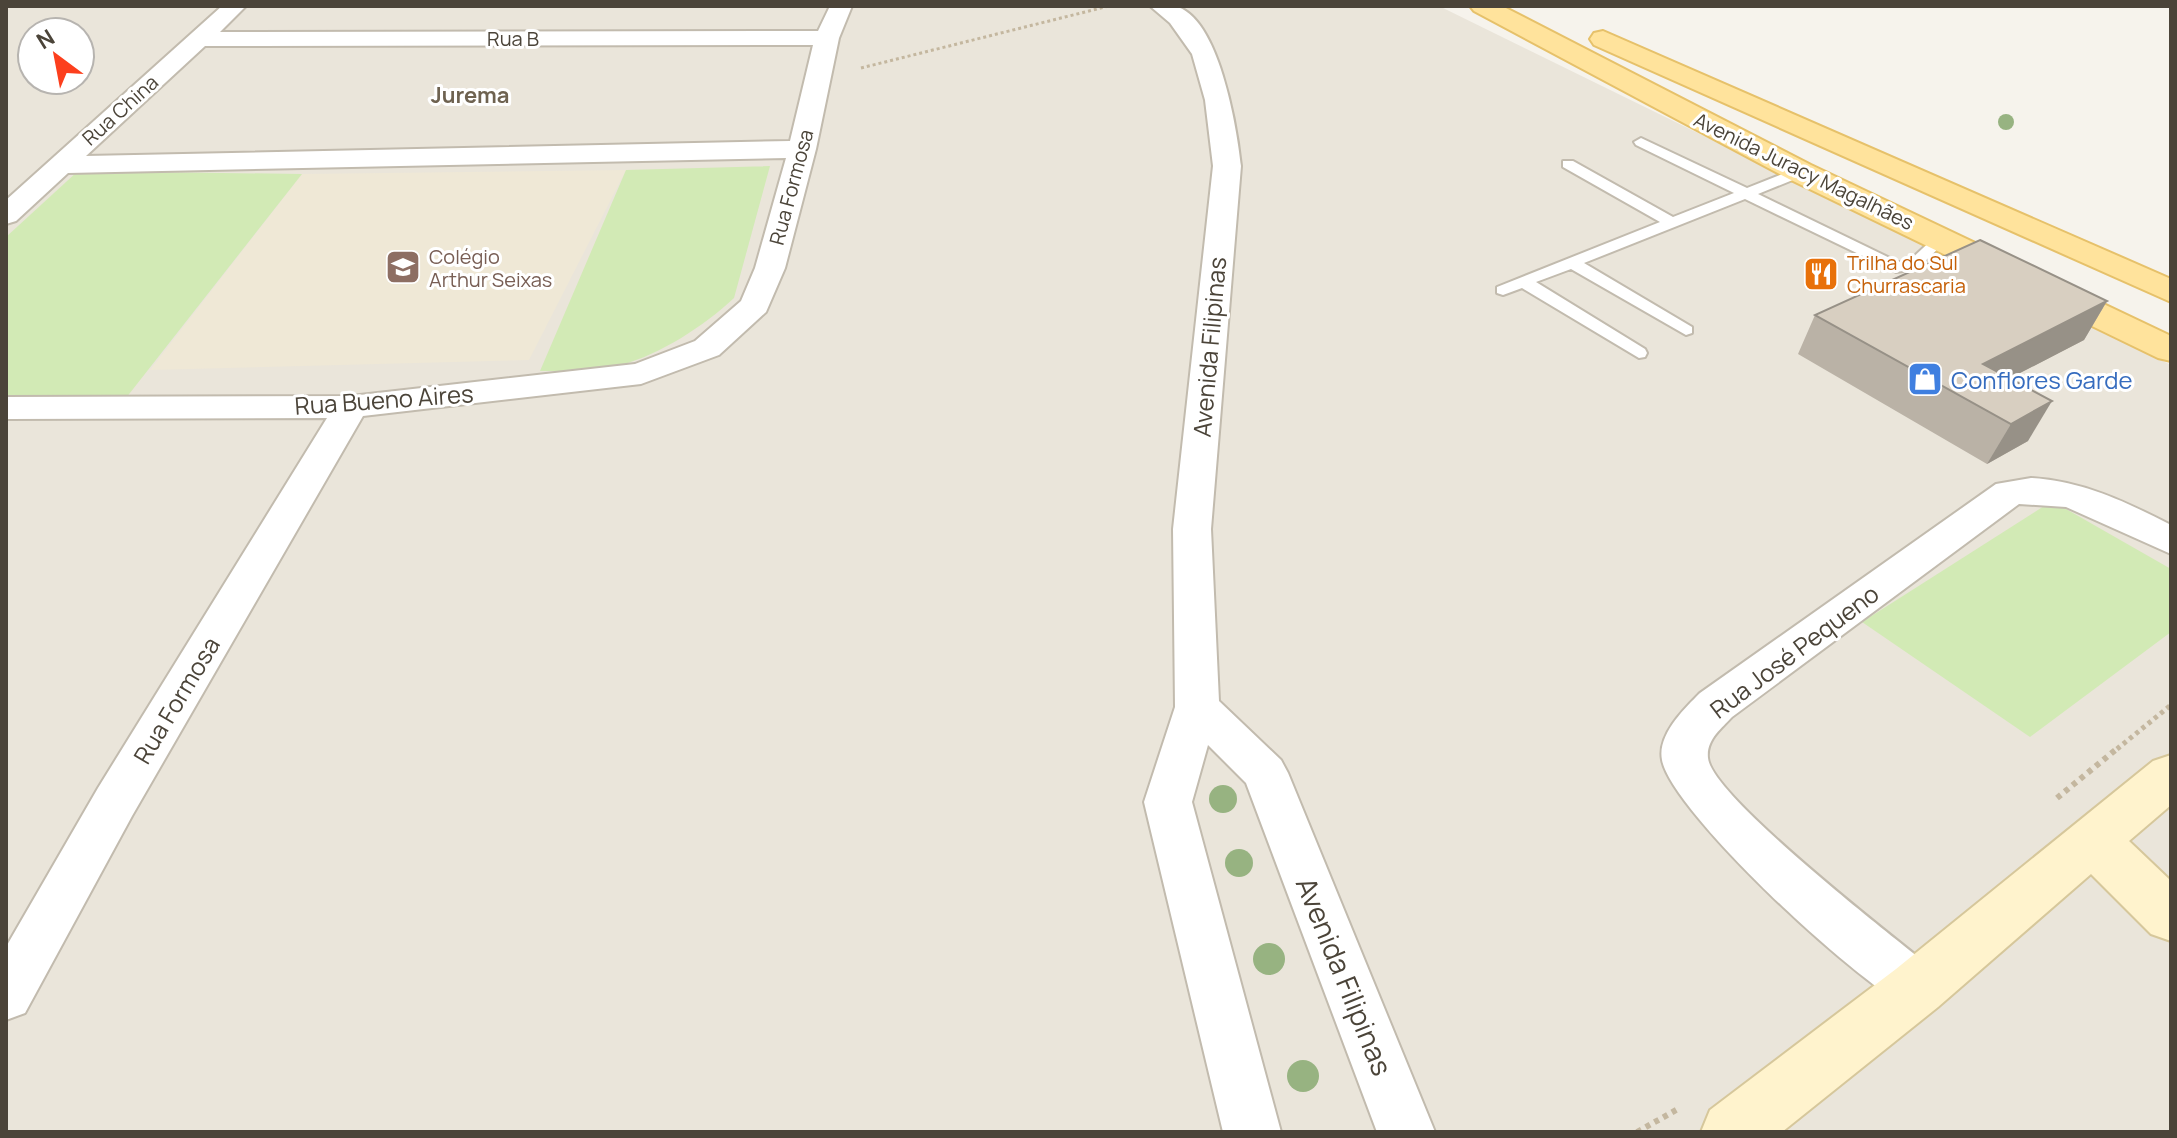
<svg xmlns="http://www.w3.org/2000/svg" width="2177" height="1138" font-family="Manrope,sans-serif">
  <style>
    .residential { fill: #eae5da; fill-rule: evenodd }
    .education { fill: #efe8d6 }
    .green { fill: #d2eab5 }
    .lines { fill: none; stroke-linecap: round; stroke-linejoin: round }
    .lane-casing { stroke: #c2bbae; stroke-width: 4 }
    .street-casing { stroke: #c2bbae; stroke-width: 4 }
    .secondary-casing { stroke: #d6c79b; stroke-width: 4 }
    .primary-casing { stroke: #e6c16a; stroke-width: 4 }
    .path-far2 { stroke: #c4b79f; stroke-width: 3; stroke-dasharray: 3 3; stroke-linecap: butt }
    .path-far1 { stroke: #c4b79f; stroke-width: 5; stroke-dasharray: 4 4; stroke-linecap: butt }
    .path { stroke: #c4b79f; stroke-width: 6; stroke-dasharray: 5 5; stroke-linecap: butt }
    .lane { fill: #fff; fill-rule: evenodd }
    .street { fill: #fff; fill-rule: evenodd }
    .secondary { fill: #fff3cd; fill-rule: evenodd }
    .primary { fill: #ffe39c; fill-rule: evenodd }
    .tree { fill: #97b381 }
    .wall { fill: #bab2a6 }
    .shaded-wall { fill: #979187 }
    .building { fill: #d8cfc1; stroke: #979187; stroke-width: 2 }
    .labels { text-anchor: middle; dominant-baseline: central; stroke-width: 6; stroke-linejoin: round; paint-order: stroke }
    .far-street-label { font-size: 20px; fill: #4b4439; stroke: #fff }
    .far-education-label { font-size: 20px; fill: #785e54; stroke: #fff; text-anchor: start }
    .far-food-label { font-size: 20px; fill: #c56008; stroke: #fff; text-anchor: start }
    .far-neighbourhood-label { font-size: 22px; font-weight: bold; fill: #6e6250; stroke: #fff }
    .street-label { font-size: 24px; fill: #4b4439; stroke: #fff }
    .shop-label { font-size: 24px; fill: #366cbe; stroke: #fff; text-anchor: start }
    .near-street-label { font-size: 28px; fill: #4b4439; stroke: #fff }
  </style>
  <rect width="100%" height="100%" fill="#f6f3ec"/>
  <path class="residential" d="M6,6H1439L2171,365V1132H6ZM32,32H80V80H32Z"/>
  <polygon class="education" points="626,170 529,360 150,370 302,174"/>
  <g class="green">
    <path d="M770,166L734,298C704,326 661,354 621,365C597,372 565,371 540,371L626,170Z"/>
    <polygon points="78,171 302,174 126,398 6,395 6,237"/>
    <polygon points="2052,501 2171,569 2171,632 2030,737 1862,622"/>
  </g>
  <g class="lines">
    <g class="lane-casing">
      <polygon id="lane" points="1641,138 1747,188 1795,169 1805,169 1805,175 1758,194 1898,262 1908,262 1936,236 1941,235 1948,239 1917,269 1896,272 1745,199 1584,263 1692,327 1692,333 1686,335 1571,269 1536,282 1645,349 1647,353 1645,357 1639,358 1522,288 1503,295 1497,293 1497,287 1660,222 1563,167 1563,161 1573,161 1673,217 1734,193 1636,145 1634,142"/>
    </g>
    <g class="street-casing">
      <g id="street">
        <path d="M222,6H246L220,32L818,31L830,6H852L839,38L816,149L785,268L766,312L719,355L641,384L363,416L132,816L25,1013L6,1020V947L98,788L327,418L6,419V397L351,396L635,364L695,341L741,301L755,268L786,158L68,173L16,221L6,224V200ZM813,45L790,141L86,156L205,46Z"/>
        <path d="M1150,6C1157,6 1167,4 1174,6C1219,15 1237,129 1241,166L1211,529L1219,701L1281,760L1288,773L1435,1132H1377L1246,783L1208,745L1192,802L1281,1132H1223L1144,802L1175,707L1173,529L1213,166L1205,100L1192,54L1170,23Z"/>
        <path d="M2031,478C2083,481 2126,502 2171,525V554L2066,507L2019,504L1732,717C1721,729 1706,740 1708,758C1711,796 1897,940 1936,971L1943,988L1936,1005L1917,1012C1867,993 1672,813 1662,760C1657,735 1684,709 1700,693L1996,484Z"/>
      </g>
    </g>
    <g class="secondary-casing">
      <polygon id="secondary" points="2171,755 2171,805 2129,841 2171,881 2171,941 2151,934 2091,874 1938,1007 1782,1132 1701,1132 1710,1110 1896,969 2153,761"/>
    </g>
    <g class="primary-casing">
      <g id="primary">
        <polygon points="1470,6 1502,6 1811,165 2171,336 2171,361 2158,358 1789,179 1474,11"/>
        <polygon points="1603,31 2171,279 2171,302 1594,45 1590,39 1594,33"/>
      </g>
    </g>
    <polyline class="path-far2" points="861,68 1109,6"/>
    <polyline class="path-far1" points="2117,749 2171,705"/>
    <g class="path">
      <polyline points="2057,798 2119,747"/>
      <polyline points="1637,1132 1678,1109"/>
    </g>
    <use href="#lane" class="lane"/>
    <use href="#street" class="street"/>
    <use href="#secondary" class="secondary"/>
    <use href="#primary" class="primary"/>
  </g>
  <g class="tree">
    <circle cx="2006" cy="122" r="8"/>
    <circle cx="1223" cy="799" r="14"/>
    <circle cx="1239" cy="863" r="14"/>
    <circle cx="1269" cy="959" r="16"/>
    <circle cx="1303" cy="1076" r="16"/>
  </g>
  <polygon class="wall" points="2107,301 2084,340 2010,378 2028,441 1987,464 1798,354 1815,315"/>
  <g class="shaded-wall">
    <polygon points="2107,301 2084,340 1968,400 1983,364"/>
    <polygon points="2052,401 2028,441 1987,464 2011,424"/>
  </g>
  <polygon class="building" points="1980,240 2107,301 1983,364 2052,401 2011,424 1815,315"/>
  <defs>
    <g id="school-square" transform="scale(1.8)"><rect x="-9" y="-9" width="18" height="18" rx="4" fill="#8d6e63" stroke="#fff"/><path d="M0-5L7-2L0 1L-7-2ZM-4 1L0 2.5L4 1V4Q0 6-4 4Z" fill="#fff"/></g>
    <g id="restaurant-square" transform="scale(1.8)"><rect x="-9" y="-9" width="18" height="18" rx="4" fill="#e8710a" stroke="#fff"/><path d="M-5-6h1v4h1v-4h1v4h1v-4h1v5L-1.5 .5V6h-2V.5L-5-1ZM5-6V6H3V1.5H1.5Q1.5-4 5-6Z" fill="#fff"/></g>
    <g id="shop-square" transform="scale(1.8)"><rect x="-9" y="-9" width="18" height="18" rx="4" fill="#3f7fe0" stroke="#fff"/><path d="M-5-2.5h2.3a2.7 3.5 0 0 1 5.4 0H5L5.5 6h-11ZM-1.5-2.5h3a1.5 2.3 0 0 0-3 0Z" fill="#fff"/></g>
  </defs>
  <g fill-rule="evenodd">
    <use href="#school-square" x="403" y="267"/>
    <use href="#restaurant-square" x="1821" y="274"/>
    <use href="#shop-square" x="1925" y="379"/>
  </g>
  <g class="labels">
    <g class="far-street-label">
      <text x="513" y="38">Rua B</text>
      <text transform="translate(120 110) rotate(-42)">Rua China</text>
      <text transform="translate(1804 171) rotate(26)">Avenida Juracy Magalhães</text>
      <text transform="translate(791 187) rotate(-75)">Rua Formosa</text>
    </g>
    <g class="far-education-label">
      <text x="429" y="256">Colégio<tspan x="429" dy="23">Arthur Seixas</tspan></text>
    </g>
    <g class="far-food-label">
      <text x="1847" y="262">Trilha do Sul<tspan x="1847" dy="23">Churrascaria</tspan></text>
    </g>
    <g class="far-neighbourhood-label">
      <text x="470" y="95">Jurema</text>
    </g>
    <g class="street-label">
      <text transform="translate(1209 347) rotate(-85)">Avenida Filipinas</text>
      <text transform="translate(384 399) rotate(-4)">Rua Bueno Aires</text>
      <text transform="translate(1794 651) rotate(-37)">Rua José Pequeno</text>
      <text transform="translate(176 700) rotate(-59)">Rua Formosa</text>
    </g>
    <g class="shop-label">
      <text x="1951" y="379">Conflores Garde</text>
    </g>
    <g class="near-street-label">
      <text transform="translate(1345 976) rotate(68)">Avenida Filipinas</text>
    </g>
  </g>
  <rect width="2177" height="1138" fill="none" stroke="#4b4439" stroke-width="16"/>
  <g transform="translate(56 56) rotate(328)"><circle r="38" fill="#ffffff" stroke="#b7b4b0" stroke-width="2"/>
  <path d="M0-6L14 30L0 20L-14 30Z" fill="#fc3f1d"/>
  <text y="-12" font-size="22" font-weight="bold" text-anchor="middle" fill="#4b4439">N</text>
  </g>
</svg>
